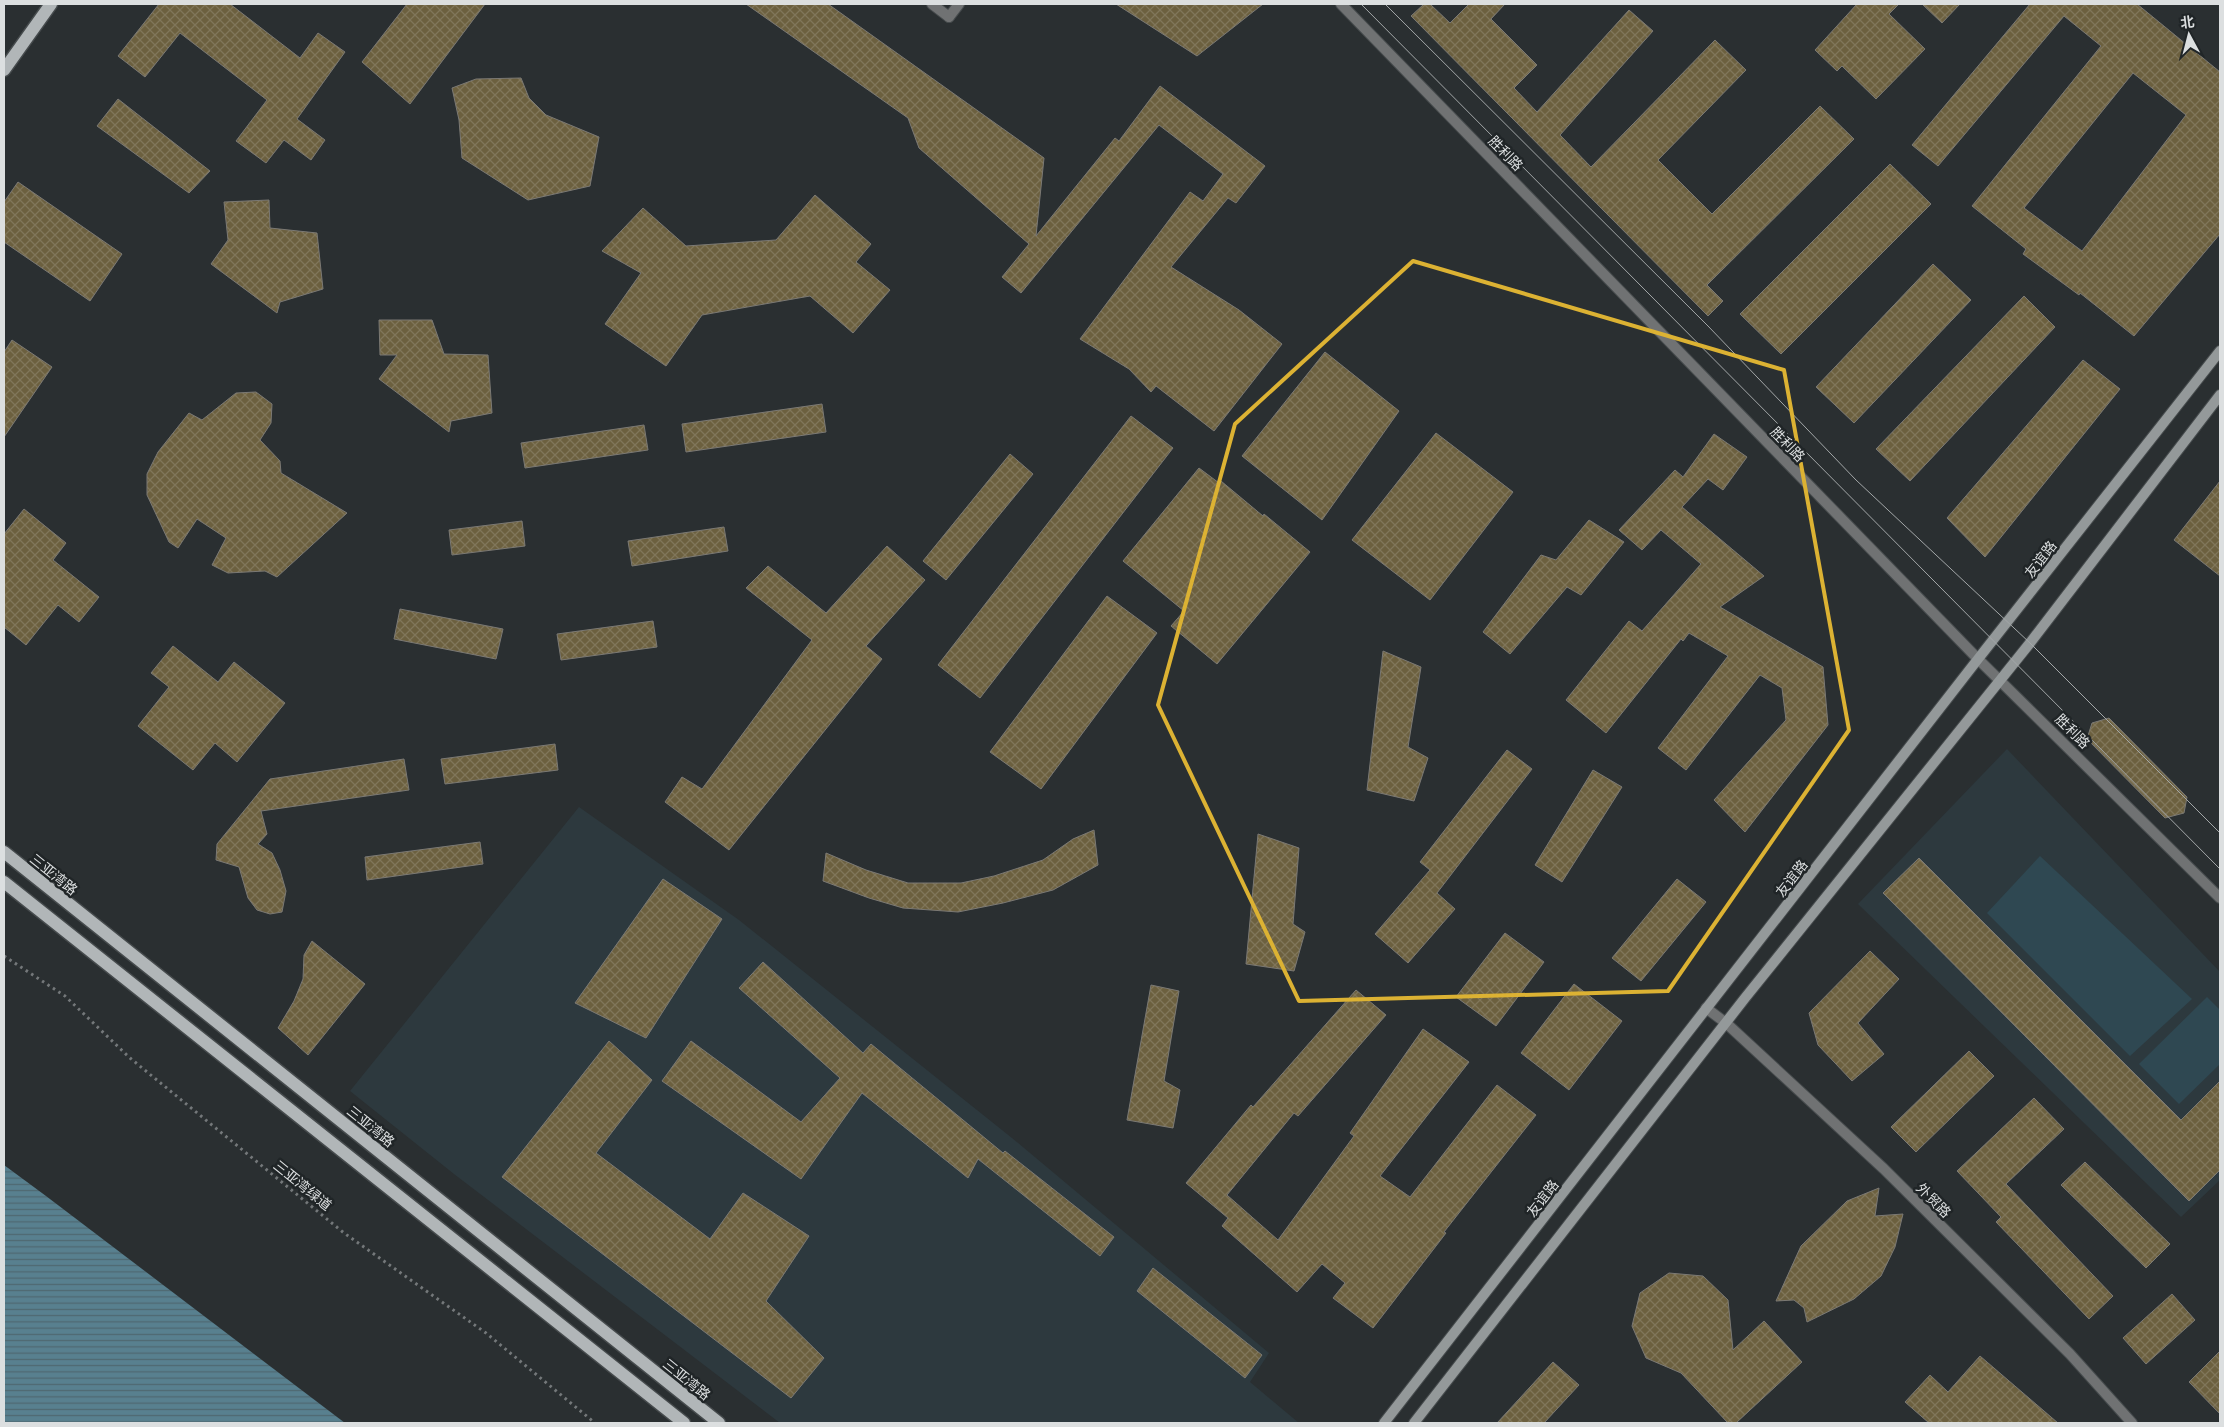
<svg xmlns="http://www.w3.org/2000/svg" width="2224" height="1427" font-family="Commissioner,'Noto Sans SC',sans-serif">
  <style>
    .built { fill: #2d393e }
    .pitch { fill: #2f4852 }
    .water { fill: url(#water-rules) }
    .building { fill: url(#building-cross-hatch); stroke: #7b7974; fill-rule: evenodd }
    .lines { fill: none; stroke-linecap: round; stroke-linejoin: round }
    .minor-casing { stroke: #464b4d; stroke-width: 12 }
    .tertiary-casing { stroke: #464b4d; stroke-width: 12 }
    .secondary-casing { stroke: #464b4d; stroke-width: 12 }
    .primary-casing { stroke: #464b4d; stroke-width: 15 }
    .path { stroke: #74787a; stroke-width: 3; stroke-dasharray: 2.5 4; stroke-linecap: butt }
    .minor { stroke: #707273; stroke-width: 10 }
    .tertiary { stroke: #707273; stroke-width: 10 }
    .secondary { stroke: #94999a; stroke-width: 10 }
    .primary { stroke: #b1b6b8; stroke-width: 12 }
    .tram { stroke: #a3a7a8; stroke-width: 1 }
    .marked { fill: none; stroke: #dcb233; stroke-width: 4; stroke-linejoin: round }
    .labels { text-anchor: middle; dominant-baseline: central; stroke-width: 5; stroke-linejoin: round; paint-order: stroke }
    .street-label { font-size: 14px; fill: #dcdfe0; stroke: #202527 }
  </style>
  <defs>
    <pattern id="water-rules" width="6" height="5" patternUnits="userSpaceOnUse" patternTransform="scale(1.25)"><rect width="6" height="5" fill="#58808f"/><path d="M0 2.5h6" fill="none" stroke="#4f6871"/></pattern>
    <pattern id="building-cross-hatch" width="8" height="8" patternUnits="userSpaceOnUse" patternTransform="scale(1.25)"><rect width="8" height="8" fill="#6c603f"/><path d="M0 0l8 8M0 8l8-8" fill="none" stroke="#80765a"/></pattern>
  </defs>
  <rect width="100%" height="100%" fill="#2a2f31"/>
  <g class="built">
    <polygon points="2007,749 2220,972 2220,1180 2181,1217 1858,904"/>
    <polygon points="579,807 739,920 1012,1138 1269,1353 1250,1382 1299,1423 780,1423 454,1174 350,1091"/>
  </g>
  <g class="pitch">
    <polygon points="2040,856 2192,999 2130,1056 1987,913"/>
    <polygon points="2207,997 2220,1010 2220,1064 2179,1104 2139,1064"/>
  </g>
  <polygon class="water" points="4,1165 46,1196 345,1423 4,1423"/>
  <g class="building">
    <polygon points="159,4 230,4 300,58 318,33 345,52 297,119 325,140 311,160 284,140 266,163 236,141 267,100 180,33 145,77 118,56"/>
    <polygon points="407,4 485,4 410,104 362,62"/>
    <polygon points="746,4 828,4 1044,158 1036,236 1115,138 1119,141 1160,86 1265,166 1236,203 1228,198 1171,267 1239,310 1282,344 1214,431 1156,386 1151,392 1129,369 1080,339 1190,192 1203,201 1223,174 1159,125 1021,293 1002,277 1029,244 919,148 908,118"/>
    <polygon points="1116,4 1263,4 1197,56"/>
    <polygon points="1424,4 1430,4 1450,23 1469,4 1505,4 1491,19 1537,65 1514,88 1537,112 1629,10 1653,31 1560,135 1591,167 1715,40 1746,70 1658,160 1712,214 1820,106 1854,139 1707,285 1723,301 1708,316 1411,16"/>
    <polygon points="1857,4 1899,4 1889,14 1925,49 1876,99 1842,66 1837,71 1815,50"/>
    <polygon points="1922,4 1960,4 1942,23"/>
    <path d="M2030,4H2137L2220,72V234L2134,336L2080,293L2079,295L2023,254L2026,249L1972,206L2101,46L2064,16L1938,166L1912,145ZM2133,73L2186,115L2082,251L2024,208Z"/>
    <polygon points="521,78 529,98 546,115 599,137 590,186 528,200 462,158 459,120 452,88 476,79"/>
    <polygon points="118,99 210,171 189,193 97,126"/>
    <polygon points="1890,164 1931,204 1781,354 1740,314"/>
    <polygon points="18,182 122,254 90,301 4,242 4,202"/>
    <polygon points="815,195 871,244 856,262 890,290 853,333 810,296 702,315 666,366 605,324 641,273 602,251 643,208 686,246 776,240"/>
    <polygon points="269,200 270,228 317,233 323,289 280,302 277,313 211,264 228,240 224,202"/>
    <polygon points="1933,264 1971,300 1854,423 1816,387"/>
    <polygon points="2024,296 2055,327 1910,481 1876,449"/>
    <polygon points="379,320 432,320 444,354 488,355 492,413 451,421 449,432 379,379 397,355 380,355"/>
    <polygon points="12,340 52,367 4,437 4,352"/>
    <polygon points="1325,352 1399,411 1322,520 1242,456"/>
    <polygon points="2083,360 2120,389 1985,557 1947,518"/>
    <polygon points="256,392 272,404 271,423 260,440 280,461 281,473 347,513 277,577 265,571 228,573 212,565 226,538 197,519 178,548 169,542 147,495 147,474 158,452 189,413 202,420 236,393"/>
    <polygon points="822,404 826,432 686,452 682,424"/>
    <polygon points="1131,416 1173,448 980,698 938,665"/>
    <polygon points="644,425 648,450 525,468 521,443"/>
    <polygon points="1436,433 1513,492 1430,600 1352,540"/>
    <polygon points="1714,434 1747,457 1723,490 1708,479 1682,507 1764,576 1720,607 1823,667 1828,725 1745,832 1714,800 1786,720 1782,688 1760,675 1686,770 1658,748 1728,656 1689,633 1683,641 1681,639 1606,733 1566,700 1629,621 1642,631 1701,564 1661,530 1642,550 1619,530 1675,470 1683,477"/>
    <polygon points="1010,454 1033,474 946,580 923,561"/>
    <polygon points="1199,468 1219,483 1221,481 1263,516 1264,514 1310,552 1217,664 1171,626 1184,611 1123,561"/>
    <polygon points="2220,481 2220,576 2174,540"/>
    <polygon points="24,509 66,543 53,560 99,597 79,622 58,605 26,645 4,627 4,534"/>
    <polygon points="1589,520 1624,542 1581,595 1567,587 1510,654 1483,632 1541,555 1556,560"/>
    <polygon points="522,521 525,546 452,555 449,530"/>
    <polygon points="724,527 728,551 632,566 628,541"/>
    <polygon points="887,546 925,580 866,646 882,659 729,850 665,802 682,777 702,789 812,640 746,588 768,566 826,613"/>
    <polygon points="1107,596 1157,633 1041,789 990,752"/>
    <polygon points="400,609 503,629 496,659 394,639"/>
    <polygon points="653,621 657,647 561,660 557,634"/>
    <polygon points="173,646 218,682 234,662 285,703 237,762 215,743 193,770 138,726 169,687 151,673"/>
    <polygon points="1383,651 1421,667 1408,747 1428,758 1414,801 1367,790"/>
    <polygon points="2109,718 2187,797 2184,813 2165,818 2087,739 2092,723"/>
    <polygon points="555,744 558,770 445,784 441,759"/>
    <polygon points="1507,750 1532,769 1437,893 1455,909 1408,963 1375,934 1430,870 1420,862"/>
    <polygon points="404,759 409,790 261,811 267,834 258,844 272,853 280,870 286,891 282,912 270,914 257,910 248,898 239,867 216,860 217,844 270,779"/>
    <polygon points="1593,770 1622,787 1562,882 1535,865"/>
    <polygon points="1094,830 1098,865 1053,890 1003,903 958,912 903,908 869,898 823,881 826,853 866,870 908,883 961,883 994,876 1043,860 1073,839"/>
    <polygon points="1258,834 1299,848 1293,924 1305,932 1294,971 1246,964"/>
    <polygon points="480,842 483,864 367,880 365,857"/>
    <polygon points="1919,858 2181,1120 2220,1081 2220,1170 2189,1201 1883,893"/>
    <polygon points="663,879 722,919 646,1038 575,1003"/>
    <polygon points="1677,879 1706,902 1641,981 1612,958"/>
    <polygon points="1505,933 1544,962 1496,1026 1456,997"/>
    <polygon points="312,941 365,984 308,1055 278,1028 294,1001 303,979 304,955"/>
    <polygon points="1870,951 1899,979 1858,1023 1884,1054 1852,1081 1818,1045 1809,1013"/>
    <polygon points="763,962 863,1053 871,1044 1003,1153 1005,1151 1114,1237 1100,1256 978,1159 968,1178 862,1093 801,1179 662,1081 691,1041 801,1122 840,1078 739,988"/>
    <polygon points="1574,984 1622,1021 1569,1090 1521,1053"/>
    <polygon points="1151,985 1179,991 1164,1081 1180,1090 1173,1128 1127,1120"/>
    <polygon points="1356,990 1386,1015 1298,1116 1294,1113 1227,1195 1278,1240 1354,1136 1350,1133 1423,1029 1469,1062 1380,1176 1410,1197 1497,1085 1536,1115 1444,1232 1446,1233 1373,1328 1333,1298 1345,1283 1322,1264 1297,1292 1222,1226 1228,1218 1186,1183 1251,1105 1253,1107"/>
    <polygon points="609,1041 652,1080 596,1153 710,1239 743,1193 809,1236 766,1301 824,1358 791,1398 502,1177"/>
    <polygon points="1969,1051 1994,1076 1916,1152 1891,1127"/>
    <polygon points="2034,1098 2064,1129 2006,1184 2113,1296 2089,1319 1996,1222 2001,1217 1957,1171"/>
    <polygon points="2085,1162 2170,1244 2146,1268 2061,1185"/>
    <polygon points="1879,1188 1875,1216 1903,1214 1895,1247 1881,1276 1854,1299 1807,1322 1804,1308 1794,1300 1776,1301 1801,1246 1847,1201"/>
    <polygon points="1153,1268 1262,1355 1245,1378 1137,1291"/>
    <polygon points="1669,1273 1703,1276 1728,1300 1733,1350 1764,1321 1802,1362 1736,1423 1728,1423 1681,1373 1646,1358 1632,1326 1640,1293"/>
    <polygon points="2172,1294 2195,1320 2146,1364 2123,1338"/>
    <polygon points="2220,1351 2220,1414 2189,1382"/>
    <polygon points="1980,1356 2058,1423 1929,1423 1905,1402 1930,1375 1948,1392"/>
    <polygon points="1553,1362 1579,1385 1544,1423 1497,1423"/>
  </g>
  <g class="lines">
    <g class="minor-casing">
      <polyline id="minor" points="949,17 959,4"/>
    </g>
    <g class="tertiary-casing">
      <g id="tertiary">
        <polyline points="932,4 949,17"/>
        <polyline points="1341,4 1978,659 2220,898"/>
        <polyline points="1706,1008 1726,1023 1884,1169 2070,1354 2132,1423"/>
      </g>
    </g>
    <g class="secondary-casing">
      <g id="secondary">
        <polyline points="1384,1423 1978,659 2220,351"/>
        <polyline points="1414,1423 1745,998 2030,643 2220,395"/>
      </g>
    </g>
    <g class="primary-casing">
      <g id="primary">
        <polyline points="4,70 51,4"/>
        <polyline points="4,852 719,1423"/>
        <polyline points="4,882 684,1423"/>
      </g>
    </g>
    <polyline class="path" points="4,956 65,996 130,1058 344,1233 486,1333 595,1423"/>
    <use href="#minor" class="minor"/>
    <use href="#tertiary" class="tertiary"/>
    <use href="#secondary" class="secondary"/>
    <use href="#primary" class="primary"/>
    <g class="tram">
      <polyline points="1361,4 2220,869"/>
      <polyline points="1385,4 1708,326 1856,480 2030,643 2220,833"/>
    </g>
  </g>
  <path class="marked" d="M1413,261L1784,370L1849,730L1668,991L1299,1001L1158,705L1235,424Z"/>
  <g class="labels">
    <g class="street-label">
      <text transform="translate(1506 153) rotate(46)">胜利路</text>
      <text transform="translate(1788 444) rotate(46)">胜利路</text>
      <text transform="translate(2040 559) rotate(-52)">友谊路</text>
      <text transform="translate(2073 731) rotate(45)">胜利路</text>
      <text transform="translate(54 874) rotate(39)">三亚湾路</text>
      <text transform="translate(1791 878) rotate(-52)">友谊路</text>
      <text transform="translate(371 1126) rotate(39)">三亚湾路</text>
      <text transform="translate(303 1185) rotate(39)">三亚湾绿道</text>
      <text transform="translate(1542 1198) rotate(-52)">友谊路</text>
      <text transform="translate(1934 1200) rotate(45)">外贸路</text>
      <text transform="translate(687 1379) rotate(39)">三亚湾路</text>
    </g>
  </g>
  <rect width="2224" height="1427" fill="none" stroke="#dcdfe0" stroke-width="10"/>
  <g transform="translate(2189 35) rotate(353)" stroke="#202527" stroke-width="4" paint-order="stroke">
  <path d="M0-4L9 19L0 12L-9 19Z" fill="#dcdfe0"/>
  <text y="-8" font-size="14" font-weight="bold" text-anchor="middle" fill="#dcdfe0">北</text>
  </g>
</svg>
